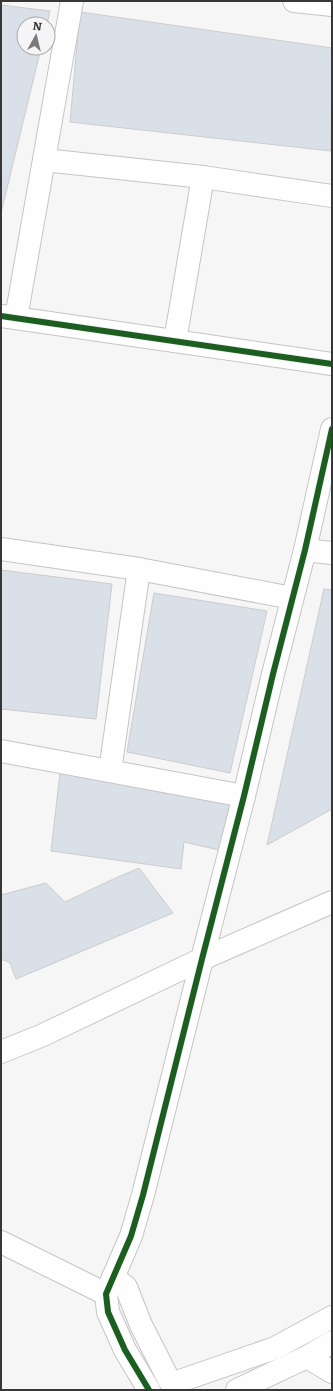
<svg xmlns="http://www.w3.org/2000/svg" width="333" height="1391" font-family="Literata,serif">
  <style>
    .building { fill: #d9e0e8; stroke: #ccc }
    .lines { fill: none; stroke-linecap: round; stroke-linejoin: round }
    .street-casing { stroke: #c5c5c5; stroke-width: 24 }
    .street { stroke: #fefefe; stroke-width: 22 }
    .cycleway-casing { stroke: #f5f5f7; stroke-width: 8 }
    .cycleway { stroke: #1b5e20; stroke-width: 6 }
  </style>
  <rect width="100%" height="100%" fill="#f6f6f6"/>
  <g class="building">
    <polygon points="1,5 50,11 47,24 24,24 24,48 41,48 1,213"/>
    <polygon points="80,12 332,48 331,151 70,122"/>
    <polygon points="1,570 112,584 96,719 1,709"/>
    <polygon points="324,589 332,590 332,809 267,845"/>
    <polygon points="154,593 267,611 230,773 127,752"/>
    <polygon points="60,773 232,803 219,850 184,842 181,869 51,851"/>
    <polygon points="139,868 173,913 16,979 10,963 4,960 1,960 1,895 46,883 65,902 109,881"/>
  </g>
  <g class="lines">
    <g class="street-casing">
      <g id="street">
        <polyline points="294,1 332,5"/>
        <polyline points="44,160 203,177 332,196"/>
        <polyline points="1,316 332,364"/>
        <polyline points="16,318 72,1"/>
        <polyline points="175,341 203,177"/>
        <polyline points="1,549 139,569 292,598"/>
        <polyline points="305,550 332,553"/>
        <polyline points="1,751 244,796"/>
        <polyline points="110,771 139,569"/>
        <polyline points="1,1052 43,1035 202,959 332,902"/>
        <polyline points="1,1242 106,1294"/>
        <polyline points="113,1277 126,1287 141,1325 170,1382"/>
        <polyline points="307,1357 332,1372"/>
        <polyline points="177,1382 275,1348 332,1317"/>
        <polyline points="149,1390 125,1350 108,1312 106,1294 131,1236 143,1195 202,959 244,796 273,674 305,550 332,429"/>
        <polyline points="237,1390 307,1357 332,1342"/>
      </g>
    </g>
    <use href="#street" class="street"/>
    <g class="cycleway-casing">
      <g id="cycleway">
        <polyline points="1,316 332,364"/>
        <polyline points="149,1390 125,1350 108,1312 106,1294 131,1236 143,1195 202,959 244,796 273,674 305,550 332,429"/>
      </g>
    </g>
    <use href="#cycleway" class="cycleway"/>
  </g>
  <rect width="333" height="1391" fill="none" stroke="#373737" stroke-width="4"/>
  <g transform="translate(36 36) rotate(8)"><circle r="19" fill="#f5f5f7" stroke="#a9a9aa"/>
  <path d="M0-3L7 15L0 10L-7 15Z" fill="#7a7a7a"/>
  <text y="-6" font-size="11" font-weight="bold" text-anchor="middle" fill="#373737">N</text>
  </g>
</svg>
